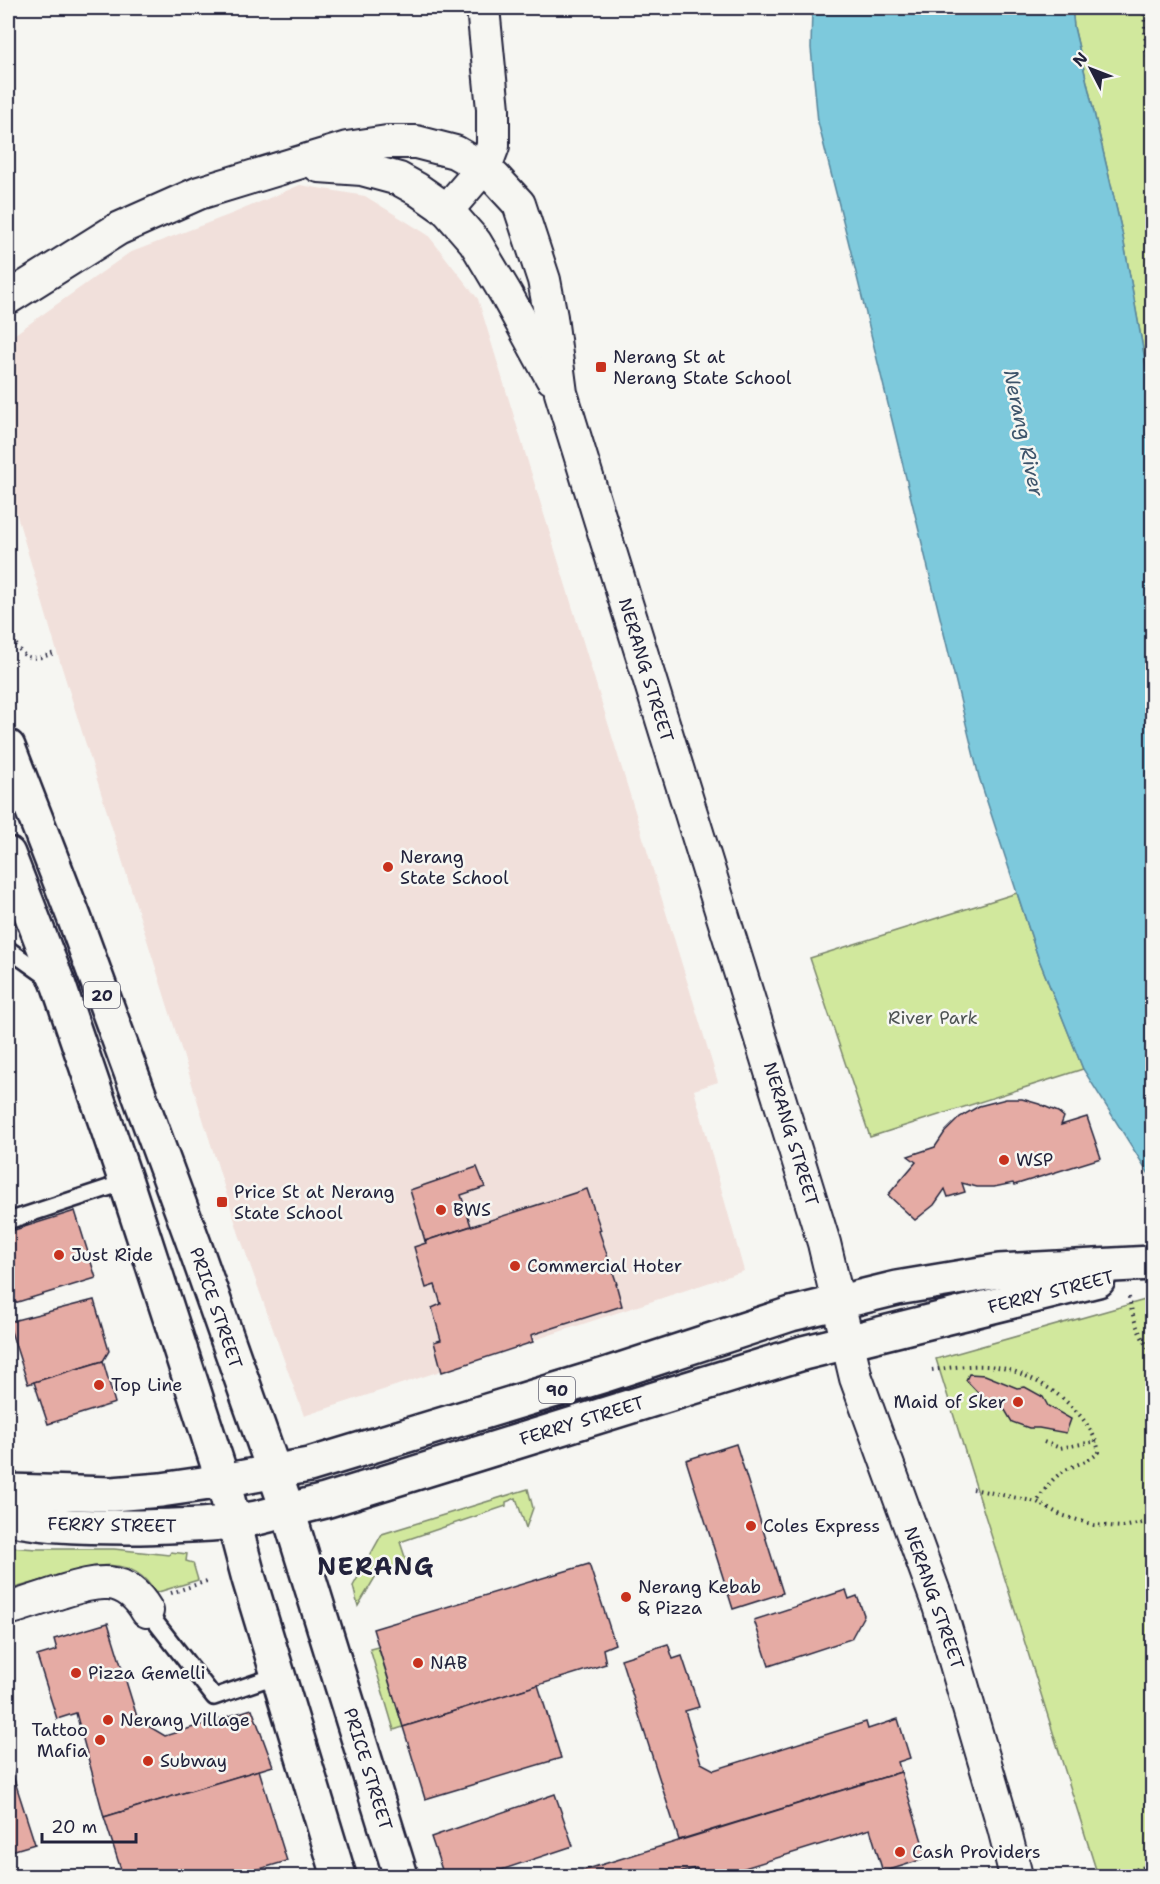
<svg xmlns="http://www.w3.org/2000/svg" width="1160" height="1884" font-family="'Shantell Sans',sans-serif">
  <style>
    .built { fill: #f1e0db }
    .green { fill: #d1e89d; stroke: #7a856c; stroke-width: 1.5 }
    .water { fill: #7dc9dc; stroke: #59869c; stroke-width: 1.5 }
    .building { fill: #e5aba4; stroke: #22223b; stroke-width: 1.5 }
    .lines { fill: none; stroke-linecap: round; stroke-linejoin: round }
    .lane-casing { stroke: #22223b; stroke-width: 20 }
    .street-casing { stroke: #22223b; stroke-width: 36 }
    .secondary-casing { stroke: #22223b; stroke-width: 38 }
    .primary-casing { stroke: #22223b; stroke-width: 38 }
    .path { stroke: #22223b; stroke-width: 4; stroke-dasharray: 1.5 4.5; stroke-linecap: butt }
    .lane { stroke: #f6f6f2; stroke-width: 15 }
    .street { stroke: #f6f6f2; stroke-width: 32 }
    .secondary { stroke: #f6f6f2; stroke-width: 33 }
    .primary { stroke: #f6f6f2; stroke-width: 33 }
    .poi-dot { fill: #c8321e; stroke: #f6f6f2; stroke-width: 2 }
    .labels { text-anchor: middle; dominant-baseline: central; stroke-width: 5; stroke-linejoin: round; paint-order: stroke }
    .shield { fill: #f6f6f2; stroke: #626272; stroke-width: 1.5 }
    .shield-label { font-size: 16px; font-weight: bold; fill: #22223b }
    .poi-label { font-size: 18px; fill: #22223b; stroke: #f6f6f2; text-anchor: start }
    .street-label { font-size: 18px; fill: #22223b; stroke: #f6f6f2 }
    .park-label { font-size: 18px; fill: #4e5454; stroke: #f6f6f2 }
    .water-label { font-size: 20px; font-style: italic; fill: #3d546b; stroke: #f6f6f2 }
    .district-label { font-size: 24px; font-weight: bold; letter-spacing: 1.5px; fill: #22223b; stroke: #f6f6f2 }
  </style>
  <rect width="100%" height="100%" fill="#f6f6f2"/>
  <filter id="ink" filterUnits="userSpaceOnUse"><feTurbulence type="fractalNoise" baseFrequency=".0167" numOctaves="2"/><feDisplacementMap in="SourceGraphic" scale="12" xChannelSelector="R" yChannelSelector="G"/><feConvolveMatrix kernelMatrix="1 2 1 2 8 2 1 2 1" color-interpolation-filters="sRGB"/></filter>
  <g filter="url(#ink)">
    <polygon class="built" points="300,185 365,196 428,235 478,299 718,1082 694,1090 744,1271 304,1416 239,1234 57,652 8,485 8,339 129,253 234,213"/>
    <g class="green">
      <polygon points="1072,8 1152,8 1152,399 1122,232 1074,27"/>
      <polygon points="1017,893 1038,957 1083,1069 870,1137 810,958"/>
      <polygon points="1152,1298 1152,1876 1098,1876 936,1359"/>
      <polygon points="528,1489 533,1508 526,1528 516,1498 506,1502 506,1506 400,1542 407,1563 377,1574 358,1606 353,1586 382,1534"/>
      <path d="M8,1547L37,1549H114L169,1555L171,1552L187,1554L186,1561L193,1563L198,1580L155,1593C134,1553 92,1565 58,1576C41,1581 24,1585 8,1590Z"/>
      <polygon points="378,1647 403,1727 394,1730 370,1649"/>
    </g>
    <polygon class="water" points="812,8 1072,8 1074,27 1122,232 1152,399 1152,1179 1083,1069 1038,957 979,777 848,240 818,122 811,48"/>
    <g class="building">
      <polygon points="1006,1099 1022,1099 1039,1104 1058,1112 1064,1117 1061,1125 1087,1117 1101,1158 1014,1185 1013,1183 994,1187 977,1187 962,1183 965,1192 948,1197 945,1189 934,1205 915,1220 888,1195 916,1162 908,1156 935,1147 945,1132 960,1117 979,1106"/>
      <polygon points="477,1167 485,1187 461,1195 471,1226 425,1241 410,1190"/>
      <polygon points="587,1189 601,1230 599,1231 617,1284 616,1284 622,1306 531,1335 533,1342 442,1372 434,1342 441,1340 432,1308 441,1304 435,1285 426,1288 414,1247 426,1243 425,1241"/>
      <polygon points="75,1211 96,1278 8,1305 8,1232"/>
      <polygon points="94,1300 109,1351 103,1361 28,1384 8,1322"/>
      <polygon points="103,1361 115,1403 48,1424 34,1382"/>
      <polygon points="969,1374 985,1375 1017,1388 1025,1387 1043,1397 1048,1406 1071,1419 1066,1433 1039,1428 1029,1428 1012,1422 1005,1410 980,1395 966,1380"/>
      <polygon points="736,1444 783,1593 733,1609 686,1460"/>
      <polygon points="589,1564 615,1644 603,1649 606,1664 403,1727 373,1629"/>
      <polygon points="846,1590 849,1599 857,1596 864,1615 851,1639 769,1666 754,1620"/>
      <polygon points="108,1623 138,1720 165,1736 252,1709 273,1766 104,1817 76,1713 57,1719 37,1656 57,1650 54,1639"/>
      <polygon points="668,1644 673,1659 682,1656 699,1707 685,1711 701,1763 714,1770 866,1722 868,1729 898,1719 910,1758 898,1762 901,1772 679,1840 621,1659"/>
      <polygon points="538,1685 561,1758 425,1799 403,1727"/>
      <polygon points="8,1760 35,1844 8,1852"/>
      <polygon points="259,1770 287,1861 236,1876 123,1876 104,1817"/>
      <polygon points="901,1772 927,1858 883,1872 870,1829 719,1876 699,1876 696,1868 669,1876 565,1876"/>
      <polygon points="555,1794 573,1846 483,1876 444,1876 431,1837"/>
    </g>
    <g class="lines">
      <g class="lane-casing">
        <g id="lane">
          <polyline points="8,949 50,979"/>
          <polyline points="8,1221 126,1182"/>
          <polyline points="147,1611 214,1697 278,1675"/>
        </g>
      </g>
      <g class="street-casing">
        <g id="street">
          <polyline points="319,166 362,169 399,179 417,189 447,210 475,242 506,294 552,378"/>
          <polyline points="447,210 483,168 487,162 493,146 493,109 483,8"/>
          <polyline points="8,298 118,229 199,193 347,148 387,142 416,142 455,152 483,168 495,178 519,204 544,280 551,317 561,393 824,1243 856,1378 939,1606 1004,1828 1016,1876"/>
          <path d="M8,1609C25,1604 43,1598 61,1592C97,1581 125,1573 147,1611"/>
        </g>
      </g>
      <g class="secondary-casing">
        <g id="secondary">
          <polyline points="8,1491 112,1494 161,1490 223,1481"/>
          <path d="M8,1518C50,1527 93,1527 136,1527C169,1526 201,1526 233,1522"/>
        </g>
      </g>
      <g class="primary-casing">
        <g id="primary">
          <polyline points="8,747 74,917 194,1244 288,1511 401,1876"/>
          <polyline points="8,854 59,986 126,1182 223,1481 249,1579 339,1876"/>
          <polyline points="223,1481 309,1465 605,1375 791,1314 897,1288 999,1271 1152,1263"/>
          <polyline points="233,1522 257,1518 325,1501 803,1353 1098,1280"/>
        </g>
      </g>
      <g class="path">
        <polyline points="1144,8 1146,50 1152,71"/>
        <path d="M8,628C22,658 25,664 57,652"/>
        <path d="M1129,1297C1133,1321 1139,1334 1152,1354"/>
        <path d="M932,1370C953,1367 976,1364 997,1367C1038,1374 1091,1411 1099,1452C1090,1461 1081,1462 1070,1468C1054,1475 1046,1487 1037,1502"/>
        <polyline points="1044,1442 1060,1448 1097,1441"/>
        <polyline points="973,1489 1037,1502 1061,1515 1094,1525 1123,1527 1152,1521"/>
        <polyline points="171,1593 207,1581"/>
        <polyline points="1113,1876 1152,1865"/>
      </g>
      <use href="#lane" class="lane"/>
      <use href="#street" class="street"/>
      <use href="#secondary" class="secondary"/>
      <use href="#primary" class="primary"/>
    </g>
  </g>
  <g class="poi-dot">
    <rect x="595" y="361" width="12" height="12" rx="3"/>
    <circle cx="388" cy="867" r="6"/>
    <circle cx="1004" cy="1160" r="6"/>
    <rect x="216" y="1196" width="12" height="12" rx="3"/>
    <circle cx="441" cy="1210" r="6"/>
    <circle cx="59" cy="1255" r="6"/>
    <circle cx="515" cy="1266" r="6"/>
    <circle cx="99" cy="1385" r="6"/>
    <circle cx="1018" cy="1402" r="6"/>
    <circle cx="751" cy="1526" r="6"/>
    <circle cx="626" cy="1597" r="6"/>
    <circle cx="418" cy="1663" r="6"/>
    <circle cx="76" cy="1673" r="6"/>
    <circle cx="108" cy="1720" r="6"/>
    <circle cx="100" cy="1740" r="6"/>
    <circle cx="148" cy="1761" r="6"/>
    <circle cx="900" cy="1852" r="6"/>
  </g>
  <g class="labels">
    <g class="shield">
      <rect x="84" y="982" width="36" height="26" rx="4.5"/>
      <rect x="539" y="1377" width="36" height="26" rx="4.5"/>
    </g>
    <g class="shield-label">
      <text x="102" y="995">20</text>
      <text x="557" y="1390">90</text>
    </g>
    <g class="poi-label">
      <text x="613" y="357">Nerang St at<tspan x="613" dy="21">Nerang State School</tspan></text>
      <text x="400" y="857">Nerang<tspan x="400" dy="21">State School</tspan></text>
      <text x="1016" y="1160">WSP</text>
      <text x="234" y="1192">Price St at Nerang<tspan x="234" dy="21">State School</tspan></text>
      <text x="453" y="1210">BWS</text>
      <text x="71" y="1255">Just Ride</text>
      <text x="527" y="1266">Commercial Hoter</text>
      <text x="111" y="1385">Top Line</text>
      <text x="1006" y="1402" text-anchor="end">Maid of Sker</text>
      <text x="763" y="1526">Coles Express</text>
      <text x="638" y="1587">Nerang Kebab<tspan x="638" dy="21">&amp; Pizza</tspan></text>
      <text x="430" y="1663">NAB</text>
      <text x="88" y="1673">Pizza Gemelli</text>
      <text x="120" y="1720">Nerang Village</text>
      <text x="88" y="1730" text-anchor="end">Tattoo<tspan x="88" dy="21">Mafia</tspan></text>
      <text x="160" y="1761">Subway</text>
      <text x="912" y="1852">Cash Providers</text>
    </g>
    <g class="street-label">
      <text transform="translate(646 670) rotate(73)">NERANG STREET</text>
      <text transform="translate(791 1134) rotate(73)">NERANG STREET</text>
      <text transform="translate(1051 1292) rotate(-14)">FERRY STREET</text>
      <text transform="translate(216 1308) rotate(71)">PRICE STREET</text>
      <text transform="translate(582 1421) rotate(-17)">FERRY STREET</text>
      <text transform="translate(112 1525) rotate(1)">FERRY STREET</text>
      <text transform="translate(934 1598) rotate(71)">NERANG STREET</text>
      <text transform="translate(368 1769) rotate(73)">PRICE STREET</text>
    </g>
    <g class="park-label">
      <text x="933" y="1018">River Park</text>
    </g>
    <g class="water-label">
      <text transform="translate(1024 433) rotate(78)">Nerang River</text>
    </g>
    <g class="district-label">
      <text x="376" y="1567">NERANG</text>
    </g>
  </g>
  <rect width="1160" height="1884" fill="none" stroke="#f6f6f2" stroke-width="30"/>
  <rect x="15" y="15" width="1130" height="1854" fill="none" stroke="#22223b" stroke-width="2" filter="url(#ink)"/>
  <g transform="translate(1091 69) rotate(312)" stroke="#f6f6f2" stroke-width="4.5" paint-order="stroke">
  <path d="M0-4.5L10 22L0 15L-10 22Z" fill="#22223b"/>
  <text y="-9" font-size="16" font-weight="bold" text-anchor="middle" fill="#22223b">N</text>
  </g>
  <path d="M42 1833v9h94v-9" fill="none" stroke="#22223b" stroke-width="3"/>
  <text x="51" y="1833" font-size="18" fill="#22223b" stroke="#f6f6f2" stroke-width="4.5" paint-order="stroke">20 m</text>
</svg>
